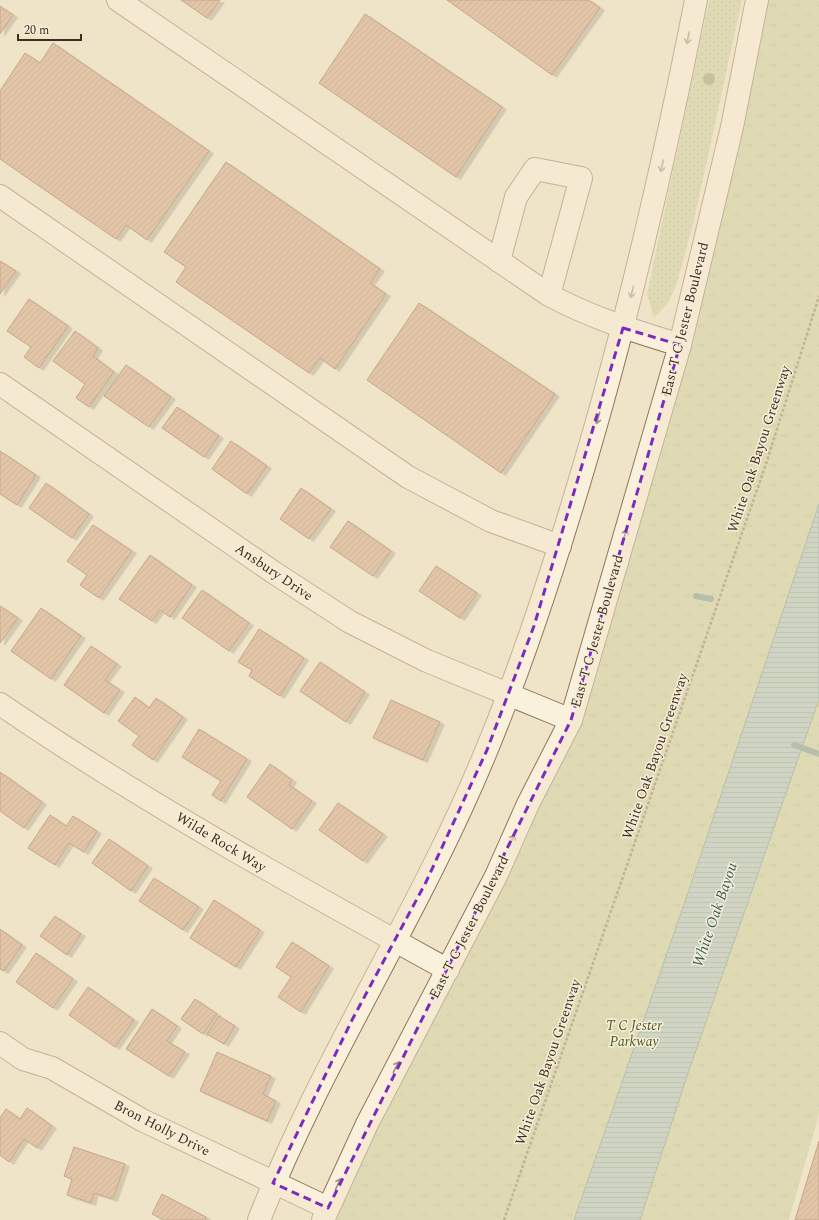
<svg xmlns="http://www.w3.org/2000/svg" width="819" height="1220" font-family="Spectral,serif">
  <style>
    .grass { fill: url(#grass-dots) }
    .park { fill: url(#park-tufts) }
    .water { fill: url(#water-rules); stroke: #6f938a }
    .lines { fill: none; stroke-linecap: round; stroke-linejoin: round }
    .stream { stroke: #6f938a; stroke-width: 6 }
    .building { fill: url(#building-hatch); stroke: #8d5f41; filter: url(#shadow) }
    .minor-casing { stroke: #8d765c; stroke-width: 24 }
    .path { stroke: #8d765c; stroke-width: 2.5; stroke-dasharray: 3 2; stroke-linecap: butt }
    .minor { stroke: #faf1dc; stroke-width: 22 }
    .tree { fill: #96986f }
    .oneway { stroke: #9c907e }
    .marked { fill: none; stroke: #7b2cbf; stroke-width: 3; stroke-dasharray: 8 5; stroke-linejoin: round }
    .labels { text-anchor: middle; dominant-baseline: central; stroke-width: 3; stroke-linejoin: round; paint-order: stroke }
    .street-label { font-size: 14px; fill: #3d2e20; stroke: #f7eed8 }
    .park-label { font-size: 14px; font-style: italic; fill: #4d5a26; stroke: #f7eed8 }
    .water-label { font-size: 15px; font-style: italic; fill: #2f5d5a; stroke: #f7eed8 }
  </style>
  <defs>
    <pattern id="grass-dots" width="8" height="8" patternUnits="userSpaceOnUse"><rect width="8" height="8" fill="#c9cf9b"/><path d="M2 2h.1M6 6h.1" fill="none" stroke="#aeb285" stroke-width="1.8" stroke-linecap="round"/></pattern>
    <pattern id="park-tufts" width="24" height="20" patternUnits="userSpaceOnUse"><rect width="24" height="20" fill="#c9cf9b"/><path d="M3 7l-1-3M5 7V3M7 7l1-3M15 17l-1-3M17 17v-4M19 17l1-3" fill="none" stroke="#aeb285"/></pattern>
    <pattern id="water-rules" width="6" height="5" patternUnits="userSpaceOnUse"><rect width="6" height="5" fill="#a9c4bc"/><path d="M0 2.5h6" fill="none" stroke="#8ba098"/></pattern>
    <pattern id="building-hatch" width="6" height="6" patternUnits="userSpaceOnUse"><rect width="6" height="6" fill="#cf9f7d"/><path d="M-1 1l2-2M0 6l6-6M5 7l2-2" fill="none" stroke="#a98266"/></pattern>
    <filter id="shadow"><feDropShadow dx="4.5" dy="2.5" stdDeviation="0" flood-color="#0004"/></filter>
  </defs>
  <rect width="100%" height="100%" fill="#f0e4c8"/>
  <polygon class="grass" points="709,0 742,0 693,225 677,283 668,303 654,318 647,294"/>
  <polygon class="park" points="768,0 819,0 819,1114 789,1220 333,1220 369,1142 535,814 748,99"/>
  <polygon class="water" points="819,504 819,699 687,1076 640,1220 574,1220 690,887"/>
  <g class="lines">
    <g class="stream">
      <polyline points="696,596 711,599"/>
      <polyline points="794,745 819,754"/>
    </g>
  </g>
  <g class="building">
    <polygon points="181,0 220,0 207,18"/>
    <polygon points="447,0 589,0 600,8 552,75"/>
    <polygon points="0,6 13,15 0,34"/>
    <polygon points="365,14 502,107 456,177 319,83"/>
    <polygon points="53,43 209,151 147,240 126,225 116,239 0,159 0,91 25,53 40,63"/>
    <polygon points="226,162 380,269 370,283 386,294 335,369 320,358 309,373 176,282 186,267 164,252"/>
    <polygon points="0,261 16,271 0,294"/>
    <polygon points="29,299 68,326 39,368 24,357 31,347 7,331"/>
    <polygon points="419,303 555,394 501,473 367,380"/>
    <polygon points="75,331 98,348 93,356 114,372 89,407 76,398 85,384 53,361"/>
    <polygon points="126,365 171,397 149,427 104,396"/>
    <polygon points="177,407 219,436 204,457 162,428"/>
    <polygon points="231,441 267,466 247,494 212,469"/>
    <polygon points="0,451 36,475 17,505 0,494"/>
    <polygon points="46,483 89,514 72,538 29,508"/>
    <polygon points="301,488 331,509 309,539 280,519"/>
    <polygon points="348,521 391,551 373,576 330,547"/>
    <polygon points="93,525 132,551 99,598 80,585 87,575 67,561"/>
    <polygon points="150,555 192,585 170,617 160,610 152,621 119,599"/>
    <polygon points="436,566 477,593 460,618 419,591"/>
    <polygon points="202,590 249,623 229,651 182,618"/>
    <polygon points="0,606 18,618 0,643"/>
    <polygon points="41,608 81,636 51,679 11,651"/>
    <polygon points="259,629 304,658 280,696 249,676 252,670 238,662"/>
    <polygon points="91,646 117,664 105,680 120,690 104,713 64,685"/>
    <polygon points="320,662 365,692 346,722 300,691"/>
    <polygon points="135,697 149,708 156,698 183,717 153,760 132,745 139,736 118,721"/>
    <polygon points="391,700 440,722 423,760 373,738"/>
    <polygon points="199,729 247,759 221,801 212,795 221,781 182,757"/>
    <polygon points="270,764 292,780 289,785 312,801 292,829 247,797"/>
    <polygon points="0,772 42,802 24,828 0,811"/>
    <polygon points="338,803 383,834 363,861 319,830"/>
    <polygon points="50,815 66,826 73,816 97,831 84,852 69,843 55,865 28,848"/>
    <polygon points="109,839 148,866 131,891 92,863"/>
    <polygon points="154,878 199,907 183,930 139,901"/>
    <polygon points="214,900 260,930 236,967 190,938"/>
    <polygon points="55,916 81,934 67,955 40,936"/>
    <polygon points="0,929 22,945 4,971 0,969"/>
    <polygon points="292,942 329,966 301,1012 278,997 291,977 276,967"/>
    <polygon points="36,953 73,979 53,1008 16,982"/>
    <polygon points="88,987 134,1020 115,1047 69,1015"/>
    <polygon points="195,999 217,1014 203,1034 181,1019"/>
    <polygon points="152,1009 177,1026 167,1041 185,1052 169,1076 126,1049"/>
    <polygon points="219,1016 235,1026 224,1044 207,1034"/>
    <polygon points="217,1052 271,1076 263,1094 276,1101 267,1121 200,1091"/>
    <polygon points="27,1108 52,1126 37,1148 24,1139 9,1162 0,1155 0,1118 6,1109 20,1119"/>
    <polygon points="819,1141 819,1220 795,1220"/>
    <polygon points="74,1147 125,1164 113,1199 94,1193 91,1203 67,1195 72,1179 64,1176"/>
    <polygon points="162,1194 206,1217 205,1220 164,1220 152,1214"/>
  </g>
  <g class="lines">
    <g class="minor-casing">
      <g id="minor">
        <path d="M118,0L549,295C592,318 634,331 680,345"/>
        <polyline points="0,196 408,477 491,521 560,546"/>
        <polyline points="499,261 516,197 535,169 581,178 549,295"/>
        <polyline points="0,384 273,572 350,622 427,661 571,720"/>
        <path d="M0,704C143,802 296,886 448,970"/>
        <polyline points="0,1043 23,1059 52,1068 142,1120 328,1208"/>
        <path d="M259,1220C323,1057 421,911 487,749C523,662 552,573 579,483C627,324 664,163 696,0"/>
        <polyline points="323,1220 367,1124 496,876 528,804 571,720 680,345 732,127 757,0"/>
      </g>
    </g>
    <polyline class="path" points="504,1220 767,461 819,296"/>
    <use href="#minor" class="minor"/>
  </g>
  <circle class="tree" cx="709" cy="79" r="6"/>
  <defs><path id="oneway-shaft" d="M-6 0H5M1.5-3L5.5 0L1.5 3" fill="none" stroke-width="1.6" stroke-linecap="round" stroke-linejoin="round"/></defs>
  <g class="oneway">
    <use href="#oneway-shaft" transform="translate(688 38) rotate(101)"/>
    <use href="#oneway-shaft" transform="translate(662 166) rotate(103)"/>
    <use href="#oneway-shaft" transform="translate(632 292) rotate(104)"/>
    <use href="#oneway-shaft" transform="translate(598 418) rotate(106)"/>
    <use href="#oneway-shaft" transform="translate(625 535) rotate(-73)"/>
    <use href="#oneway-shaft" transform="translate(512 840) rotate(-66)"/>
    <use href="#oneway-shaft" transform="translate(396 1067) rotate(-63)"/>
    <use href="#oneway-shaft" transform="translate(338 1184) rotate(-66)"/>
  </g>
  <path d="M0 0H819V1220H0ZM623,328L680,345L571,720L328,1208L273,1183L352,1020L426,882L487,750L534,626Z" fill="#f0e4c8" fill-opacity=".55" fill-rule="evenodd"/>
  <path class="marked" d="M623,328L680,345L571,720L328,1208L273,1183L352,1020L426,882L487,750L534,626Z"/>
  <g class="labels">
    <g class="street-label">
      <text transform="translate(685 319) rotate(-76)">East T C Jester Boulevard</text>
      <text transform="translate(759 449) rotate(-72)">White Oak Bayou Greenway</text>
      <text transform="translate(274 572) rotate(34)">Ansbury Drive</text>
      <text transform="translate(597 631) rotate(-74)">East T C Jester Boulevard</text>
      <text transform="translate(655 756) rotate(-71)">White Oak Bayou Greenway</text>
      <text transform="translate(221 842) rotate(31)">Wilde Rock Way</text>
      <text transform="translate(469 927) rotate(-63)">East T C Jester Boulevard</text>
      <text transform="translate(548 1062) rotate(-71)">White Oak Bayou Greenway</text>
      <text transform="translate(162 1128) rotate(27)">Bron Holly Drive</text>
    </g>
    <g class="park-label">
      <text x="634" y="1025">T C Jester<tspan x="634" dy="16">Parkway</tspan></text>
    </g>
    <g class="water-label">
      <text transform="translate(715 915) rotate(-71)">White Oak Bayou</text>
    </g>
  </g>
  <path d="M18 34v6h63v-6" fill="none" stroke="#3d2e20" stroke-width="2"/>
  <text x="24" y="34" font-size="12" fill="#3d2e20" stroke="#f7eed8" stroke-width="3" paint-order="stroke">20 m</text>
</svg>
